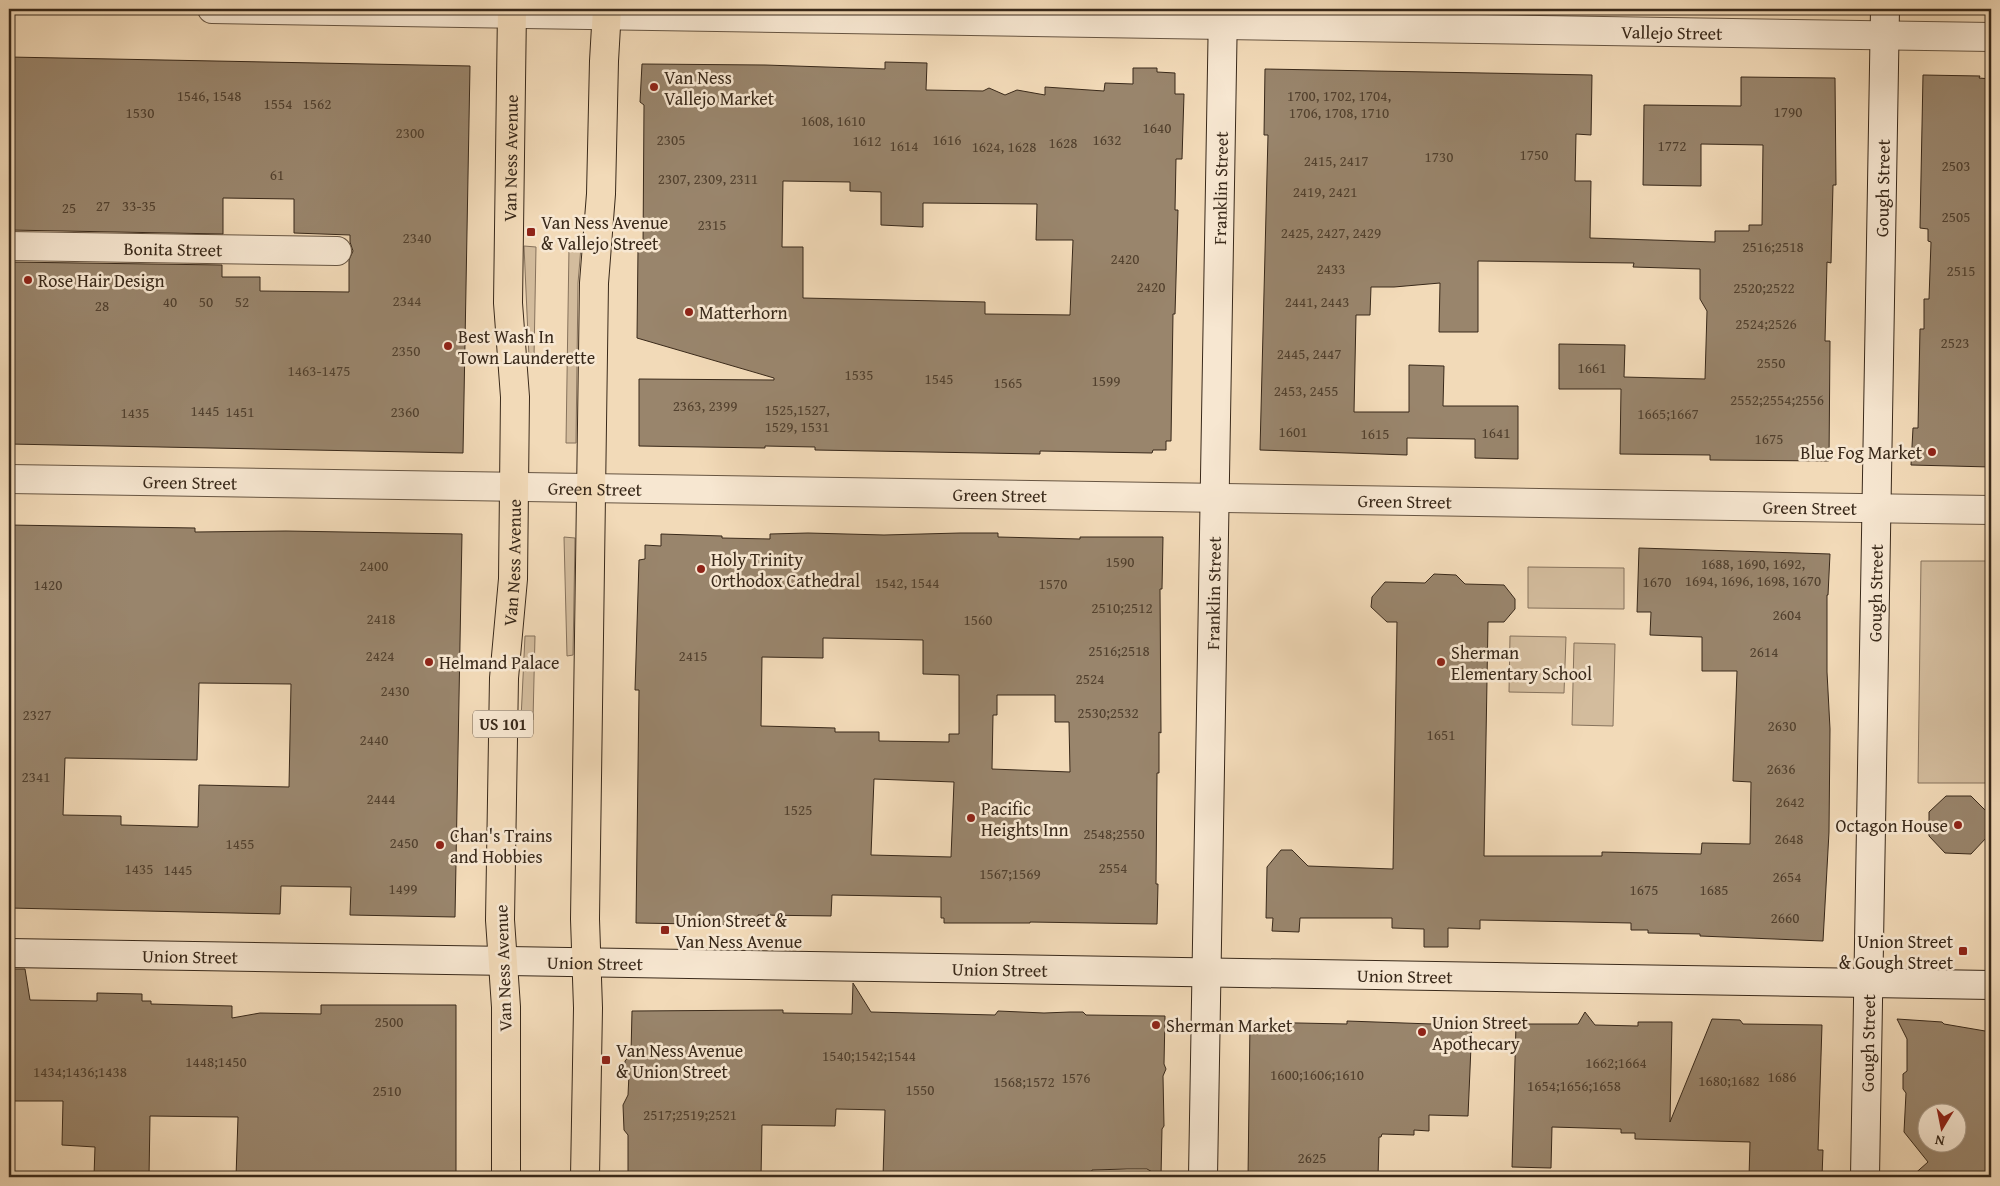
<svg xmlns="http://www.w3.org/2000/svg" width="2000" height="1186" font-family="'Gentium Book Plus',serif">
  <style>
    .green { fill: #d3bc9d; stroke: #86725c }
    .building { fill: #99856c; stroke: #39291a; fill-rule: evenodd }
    .lines { fill: none; stroke-linecap: round; stroke-linejoin: round }
    .street-casing { stroke: #675542; stroke-width: 30 }
    .secondary-casing { stroke: #39291a; stroke-width: 30 }
    .highway-casing { stroke: #39291a; stroke-width: 30 }
    .street { stroke: #f7e7d1; stroke-width: 28 }
    .secondary { stroke: #f7e7d1; stroke-width: 28 }
    .highway { stroke: #f2dab8; stroke-width: 28 }
    .poi-dot { fill: #8f2418; stroke: #f7e7d1; stroke-width: 2 }
    .labels { text-anchor: middle; dominant-baseline: central; stroke-width: 5; stroke-linejoin: round; paint-order: stroke }
    .number-label { font-size: 15px; fill: #51402e }
    .shield { fill: #f7e7d1; stroke: #726251; stroke-width: 1 }
    .shield-label { font-size: 16px; font-weight: bold; fill: #39291a }
    .street-label { font-size: 18px; fill: #39291a; stroke: #f7e7d1 }
    .poi-label { font-size: 18px; fill: #39291a; stroke: #f7e7d1; text-anchor: start }
  </style>
  <rect width="100%" height="100%" fill="#f2dab8"/>
  <filter id="stains"><feTurbulence type="fractalNoise" baseFrequency=".004" numOctaves="4"/><feColorMatrix values="0 0 0 0 .2 0 0 0 0 .09 0 0 0 0 .02 0 0 0 .5 -.17"/></filter>
  <radialGradient id="worn" r=".72"><stop offset=".6" stop-color="#630" stop-opacity="0"/><stop offset="1" stop-color="#630" stop-opacity=".3"/></radialGradient>
  <g class="green">
    <polygon points="524,246 536,247 534,358 529,358"/>
    <polygon points="569,247 581,247 578,283 576,443 566,443"/>
    <polygon points="564,537 575,538 573,655 567,656"/>
    <polygon points="1921,561 1991,561 1991,783 1918,783"/>
    <polygon points="1528,567 1624,568 1624,609 1528,608"/>
    <polygon points="525,636 535,636 533,720 521,719"/>
    <polygon points="1510,636 1566,637 1564,693 1509,692"/>
    <polygon points="1574,643 1615,644 1613,726 1572,725"/>
  </g>
  <g class="building">
    <polygon points="9,57 470,66 463,453 9,444 9,262 222,265 222,277 260,277 260,291 349,292 349,260 353,251 350,242 350,235 294,233 294,199 223,198 223,234 9,230"/>
    <path d="M885,62L927,63L926,90L983,91L989,88L1005,95L1017,90L1045,95V87L1104,91L1105,83L1133,84V68H1157V72L1175,73V94H1184L1182,159H1176L1175,210H1178L1175,314H1173L1171,441H1166V450H1153L1152,453L1040,451V454L815,450V447L765,446V448L639,446V379L774,380V378L637,338L638,250L643,249L644,105L640,102L642,64L765,65L885,69ZM783,181L850,182V191L881,192V225L923,227V203L1037,204L1036,240H1073L1070,315L985,314V302L803,298V247H782Z"/>
    <polygon points="1265,69 1592,75 1591,135 1576,134 1575,181 1591,181 1590,238 1715,242 1715,231 1749,231 1749,225 1762,225 1763,145 1701,144 1701,186 1643,185 1644,105 1741,106 1741,77 1835,78 1836,185 1833,185 1831,263 1827,262 1825,341 1830,341 1829,461 1710,460 1710,455 1620,454 1621,389 1559,389 1559,344 1625,345 1624,377 1705,379 1707,311 1700,299 1700,269 1633,267 1634,263 1478,261 1478,332 1439,332 1440,283 1394,287 1371,287 1370,315 1356,315 1354,412 1409,412 1409,365 1444,366 1443,406 1518,406 1518,459 1475,458 1475,439 1407,438 1407,455 1260,450 1268,135 1264,135"/>
    <polygon points="1923,75 1980,76 1979,78 1991,79 1991,467 1911,465 1913,428 1918,428 1920,329 1924,329 1924,299 1929,299 1931,242 1928,241 1928,229 1920,228"/>
    <path d="M9,525L195,528V532L286,531L462,534L455,917L350,915L351,887L281,886L280,914L9,908ZM199,683L291,684L289,787L199,785L198,827L121,825V816L63,815L65,758L197,760Z"/>
    <path d="M808,533L884,535L960,533H998V537L1080,539V537H1163L1162,589H1160L1161,733L1159,732V773H1157L1156,884H1158L1157,924L1030,922V923H944V918H941V897L832,895L831,916L758,915V925L636,923L639,690H635L639,560L645,559V545L661,546V534L722,536V538L770,539V534ZM823,638L923,640V674L959,675V734H949V742L879,741V732H835V728L761,726L762,657L823,658ZM997,695H1055V722H1069L1070,772L992,769L993,715H997ZM874,779L954,782L951,857L871,855Z"/>
    <polygon points="1639,548 1830,554 1828,595 1827,595 1827,672 1830,729 1829,832 1823,941 1700,936 1700,934 1648,933 1648,930 1631,930 1631,923 1480,920 1480,929 1448,928 1448,947 1424,947 1424,929 1392,928 1392,918 1300,918 1299,932 1272,931 1273,918 1266,918 1267,867 1281,850 1292,850 1308,866 1393,869 1397,622 1387,622 1371,607 1372,597 1385,582 1425,583 1434,574 1456,575 1465,584 1504,585 1515,599 1515,609 1504,622 1488,622 1484,856 1602,856 1602,852 1701,854 1702,843 1750,844 1751,782 1733,781 1737,671 1702,671 1702,637 1650,635 1651,612 1637,612"/>
    <polygon points="1946,796 1971,796 1988,813 1987,837 1971,854 1945,853 1929,836 1929,812"/>
    <polygon points="9,969 25,969 30,1000 97,1001 97,993 142,994 142,1001 151,1001 151,1004 232,1006 232,1018 260,1013 321,1014 321,1005 456,1005 456,1177 236,1177 238,1117 150,1116 149,1177 94,1176 95,1147 62,1145 63,1101 9,1101"/>
    <polygon points="853,983 871,1012 995,1015 998,1011 1044,1013 1070,1012 1083,1012 1086,1015 1165,1016 1164,1064 1166,1069 1163,1076 1164,1126 1162,1129 1161,1177 1147,1169 1127,1169 1092,1170 1091,1177 883,1177 885,1110 836,1109 835,1126 762,1125 761,1177 628,1177 628,1135 624,1130 623,1105 628,1095 629,1074 625,1071 625,1061 631,1054 632,1011 783,1010 783,1013 852,1014"/>
    <polygon points="1585,1012 1595,1025 1638,1026 1638,1022 1672,1022 1670,1122 1712,1019 1740,1020 1743,1024 1822,1025 1818,1150 1823,1150 1822,1177 1749,1177 1750,1142 1635,1139 1635,1133 1621,1133 1621,1129 1552,1127 1551,1168 1512,1167 1516,1024 1578,1024"/>
    <path d="M1897,1019L1942,1022L1944,1024L1991,1032V1177H1911L1928,1162L1904,1132L1906,1093L1903,1089V1074L1907,1071V1039ZM1928,1114H1958V1144H1928Z"/>
    <polygon points="1347,1021 1432,1024 1433,1021 1472,1023 1468,1116 1429,1115 1429,1131 1414,1130 1414,1135 1382,1134 1381,1137 1379,1137 1378,1177 1248,1177 1250,1022 1347,1024"/>
  </g>
  <g class="lines">
    <g class="street-casing">
      <g id="street">
        <path id="s1" d="M212,9L1991,37"/>
        <path id="s2" d="M9,246L337,251"/>
        <path id="s3" d="M9,479L1991,510"/>
      </g>
    </g>
    <g class="secondary-casing">
      <g id="secondary">
        <path id="s4" d="M9,953L1991,985"/>
        <path id="s5" d="M1203,1177L1223,9"/>
        <path id="s6" d="M1865,1177L1885,9"/>
      </g>
    </g>
    <g class="highway-casing">
      <g id="highway">
        <path id="s7" d="M506,1177V1007L500,920L504,678L513,579L515,397L508,303L512,9"/>
        <polyline points="585,1177 588,1008 585,919 594,283 601,194 604,61 607,9"/>
      </g>
    </g>
    <use href="#street" class="street"/>
    <use href="#secondary" class="secondary"/>
    <use href="#highway" class="highway"/>
  </g>
  <g class="poi-dot">
    <circle cx="654" cy="87" r="5"/>
    <rect x="526" y="227" width="10" height="10" rx="2.5"/>
    <circle cx="28" cy="280" r="5"/>
    <circle cx="689" cy="312" r="5"/>
    <circle cx="448" cy="346" r="5"/>
    <circle cx="1932" cy="452" r="5"/>
    <circle cx="701" cy="569" r="5"/>
    <circle cx="429" cy="662" r="5"/>
    <circle cx="1441" cy="662" r="5"/>
    <circle cx="971" cy="818" r="5"/>
    <circle cx="1958" cy="825" r="5"/>
    <circle cx="440" cy="845" r="5"/>
    <rect x="660" y="925" width="10" height="10" rx="2.5"/>
    <rect x="1958" y="946" width="10" height="10" rx="2.5"/>
    <circle cx="1156" cy="1025" r="5"/>
    <circle cx="1422" cy="1032" r="5"/>
    <rect x="601" y="1055" width="10" height="10" rx="2.5"/>
  </g>
  <g class="labels">
    <g class="number-label">
      <text x="209" y="95">1546, 1548</text>
      <text x="1339" y="95">1700, 1702, 1704,<tspan x="1339" dy="17">1706, 1708, 1710</tspan></text>
      <text x="278" y="103">1554</text>
      <text x="317" y="103">1562</text>
      <text x="1788" y="111">1790</text>
      <text x="140" y="112">1530</text>
      <text x="833" y="120">1608, 1610</text>
      <text x="1157" y="127">1640</text>
      <text x="410" y="132">2300</text>
      <text x="671" y="139">2305</text>
      <text x="947" y="139">1616</text>
      <text x="1107" y="139">1632</text>
      <text x="867" y="140">1612</text>
      <text x="1063" y="142">1628</text>
      <text x="904" y="145">1614</text>
      <text x="1672" y="145">1772</text>
      <text x="1004" y="146">1624, 1628</text>
      <text x="1534" y="154">1750</text>
      <text x="1439" y="156">1730</text>
      <text x="1336" y="160">2415, 2417</text>
      <text x="1956" y="165">2503</text>
      <text x="277" y="174">61</text>
      <text x="708" y="178">2307, 2309, 2311</text>
      <text x="1325" y="191">2419, 2421</text>
      <text x="103" y="205">27</text>
      <text x="139" y="205">33-35</text>
      <text x="69" y="207">25</text>
      <text x="1956" y="216">2505</text>
      <text x="712" y="224">2315</text>
      <text x="1331" y="232">2425, 2427, 2429</text>
      <text x="417" y="237">2340</text>
      <text x="1773" y="246">2516;2518</text>
      <text x="1125" y="258">2420</text>
      <text x="1331" y="268">2433</text>
      <text x="1961" y="270">2515</text>
      <text x="1151" y="286">2420</text>
      <text x="1764" y="287">2520;2522</text>
      <text x="407" y="300">2344</text>
      <text x="170" y="301">40</text>
      <text x="206" y="301">50</text>
      <text x="242" y="301">52</text>
      <text x="1317" y="301">2441, 2443</text>
      <text x="102" y="305">28</text>
      <text x="1766" y="323">2524;2526</text>
      <text x="1955" y="342">2523</text>
      <text x="406" y="350">2350</text>
      <text x="1309" y="353">2445, 2447</text>
      <text x="1771" y="362">2550</text>
      <text x="1592" y="367">1661</text>
      <text x="319" y="370">1463-1475</text>
      <text x="859" y="374">1535</text>
      <text x="939" y="378">1545</text>
      <text x="1106" y="380">1599</text>
      <text x="1008" y="382">1565</text>
      <text x="1306" y="390">2453, 2455</text>
      <text x="1777" y="399">2552;2554;2556</text>
      <text x="705" y="405">2363, 2399</text>
      <text x="797" y="409">1525,1527,<tspan x="797" dy="17">1529, 1531</tspan></text>
      <text x="205" y="410">1445</text>
      <text x="240" y="411">1451</text>
      <text x="405" y="411">2360</text>
      <text x="135" y="412">1435</text>
      <text x="1668" y="413">1665;1667</text>
      <text x="1293" y="431">1601</text>
      <text x="1496" y="432">1641</text>
      <text x="1375" y="433">1615</text>
      <text x="1769" y="438">1675</text>
      <text x="1120" y="561">1590</text>
      <text x="1753" y="563">1688, 1690, 1692,<tspan x="1753" dy="17">1694, 1696, 1698, 1670</tspan></text>
      <text x="374" y="565">2400</text>
      <text x="1657" y="581">1670</text>
      <text x="907" y="582">1542, 1544</text>
      <text x="1053" y="583">1570</text>
      <text x="48" y="584">1420</text>
      <text x="1122" y="607">2510;2512</text>
      <text x="1787" y="614">2604</text>
      <text x="381" y="618">2418</text>
      <text x="978" y="619">1560</text>
      <text x="1119" y="650">2516;2518</text>
      <text x="1764" y="651">2614</text>
      <text x="380" y="655">2424</text>
      <text x="693" y="655">2415</text>
      <text x="1090" y="678">2524</text>
      <text x="395" y="690">2430</text>
      <text x="1108" y="712">2530;2532</text>
      <text x="37" y="714">2327</text>
      <text x="1782" y="725">2630</text>
      <text x="1441" y="734">1651</text>
      <text x="374" y="739">2440</text>
      <text x="1781" y="768">2636</text>
      <text x="36" y="776">2341</text>
      <text x="381" y="798">2444</text>
      <text x="1790" y="801">2642</text>
      <text x="798" y="809">1525</text>
      <text x="1114" y="833">2548;2550</text>
      <text x="1789" y="838">2648</text>
      <text x="404" y="842">2450</text>
      <text x="240" y="843">1455</text>
      <text x="1113" y="867">2554</text>
      <text x="139" y="868">1435</text>
      <text x="178" y="869">1445</text>
      <text x="1010" y="873">1567;1569</text>
      <text x="1787" y="876">2654</text>
      <text x="403" y="888">1499</text>
      <text x="1644" y="889">1675</text>
      <text x="1714" y="889">1685</text>
      <text x="1785" y="917">2660</text>
      <text x="389" y="1021">2500</text>
      <text x="869" y="1055">1540;1542;1544</text>
      <text x="216" y="1061">1448;1450</text>
      <text x="1616" y="1062">1662;1664</text>
      <text x="80" y="1071">1434;1436;1438</text>
      <text x="1317" y="1074">1600;1606;1610</text>
      <text x="1782" y="1076">1686</text>
      <text x="1076" y="1077">1576</text>
      <text x="1729" y="1080">1680;1682</text>
      <text x="1024" y="1081">1568;1572</text>
      <text x="1574" y="1085">1654;1656;1658</text>
      <text x="920" y="1089">1550</text>
      <text x="387" y="1090">2510</text>
      <text x="690" y="1114">2517;2519;2521</text>
      <text x="1312" y="1157">2625</text>
    </g>
    <rect class="shield" x="473" y="710.5" width="60" height="27" rx="4"/>
    <g class="shield-label">
      <text x="503" y="724">US 101</text>
    </g>
    <g class="street-label">
      <text stroke="none"><textPath href="#s1" startOffset="1460">Vallejo Street</textPath></text>
      <text stroke="none"><textPath href="#s7" startOffset="1020">Van Ness Avenue</textPath></text>
      <text stroke="none"><textPath href="#s5" startOffset="989">Franklin Street</textPath></text>
      <text stroke="none"><textPath href="#s6" startOffset="989">Gough Street</textPath></text>
      <text stroke="none"><textPath href="#s2" startOffset="164">Bonita Street</textPath></text>
      <text stroke="none"><textPath href="#s3" startOffset="181">Green Street</textPath></text>
      <text stroke="none"><textPath href="#s3" startOffset="586">Green Street</textPath></text>
      <text stroke="none"><textPath href="#s3" startOffset="991">Green Street</textPath></text>
      <text stroke="none"><textPath href="#s3" startOffset="1396">Green Street</textPath></text>
      <text stroke="none"><textPath href="#s3" startOffset="1801">Green Street</textPath></text>
      <text stroke="none"><textPath href="#s7" startOffset="615">Van Ness Avenue</textPath></text>
      <text stroke="none"><textPath href="#s5" startOffset="584">Franklin Street</textPath></text>
      <text stroke="none"><textPath href="#s6" startOffset="584">Gough Street</textPath></text>
      <text stroke="none"><textPath href="#s4" startOffset="181">Union Street</textPath></text>
      <text stroke="none"><textPath href="#s4" startOffset="586">Union Street</textPath></text>
      <text transform="translate(503 968) rotate(-92)">Van Ness Avenue</text>
      <text stroke="none"><textPath href="#s4" startOffset="991">Union Street</textPath></text>
      <text stroke="none"><textPath href="#s4" startOffset="1396">Union Street</textPath></text>
      <text stroke="none"><textPath href="#s6" startOffset="134">Gough Street</textPath></text>
    </g>
    <g class="poi-label">
      <text x="664" y="77">Van Ness<tspan x="664" dy="21">Vallejo Market</tspan></text>
      <text x="541" y="222">Van Ness Avenue<tspan x="541" dy="21">&amp; Vallejo Street</tspan></text>
      <text x="38" y="280">Rose Hair Design</text>
      <text x="699" y="312">Matterhorn</text>
      <text x="458" y="336">Best Wash In<tspan x="458" dy="21">Town Launderette</tspan></text>
      <text x="1922" y="452" text-anchor="end">Blue Fog Market</text>
      <text x="711" y="559">Holy Trinity<tspan x="711" dy="21">Orthodox Cathedral</tspan></text>
      <text x="1451" y="652">Sherman<tspan x="1451" dy="21">Elementary School</tspan></text>
      <text x="439" y="662">Helmand Palace</text>
      <text x="981" y="808">Pacific<tspan x="981" dy="21">Heights Inn</tspan></text>
      <text x="1948" y="825" text-anchor="end">Octagon House</text>
      <text x="450" y="835">Chan's Trains<tspan x="450" dy="21">and Hobbies</tspan></text>
      <text x="675" y="920">Union Street &amp;<tspan x="675" dy="21">Van Ness Avenue</tspan></text>
      <text x="1953" y="941" text-anchor="end">Union Street<tspan x="1953" dy="21">&amp; Gough Street</tspan></text>
      <text x="1432" y="1022">Union Street<tspan x="1432" dy="21">Apothecary</tspan></text>
      <text x="1166" y="1025">Sherman Market</text>
      <text x="616" y="1050">Van Ness Avenue<tspan x="616" dy="21">&amp; Union Street</tspan></text>
    </g>
  </g>
  <rect width="2000" height="1186" fill="none" stroke="#f2dab8" stroke-width="30"/>
  <rect x="10" y="10" width="1980" height="1166" fill="none" stroke="#39291a" stroke-width="2.5"/>
  <rect x="15" y="15" width="1970" height="1156" fill="none" stroke="#39291a"/>
  <g transform="translate(1942 1128) rotate(190)"><circle r="24" fill="#f7e7d1" stroke="#ab9b88"/>
  <path d="M0-4L9 19L0 12L-9 19Z" fill="#8f2418"/>
  <text y="-8" font-size="14" font-weight="bold" text-anchor="middle" fill="#39291a">N</text>
  </g>
  <rect width="100%" height="100%" filter="url(#stains)"/>
  <rect width="100%" height="100%" fill="url(#worn)"/>
</svg>
